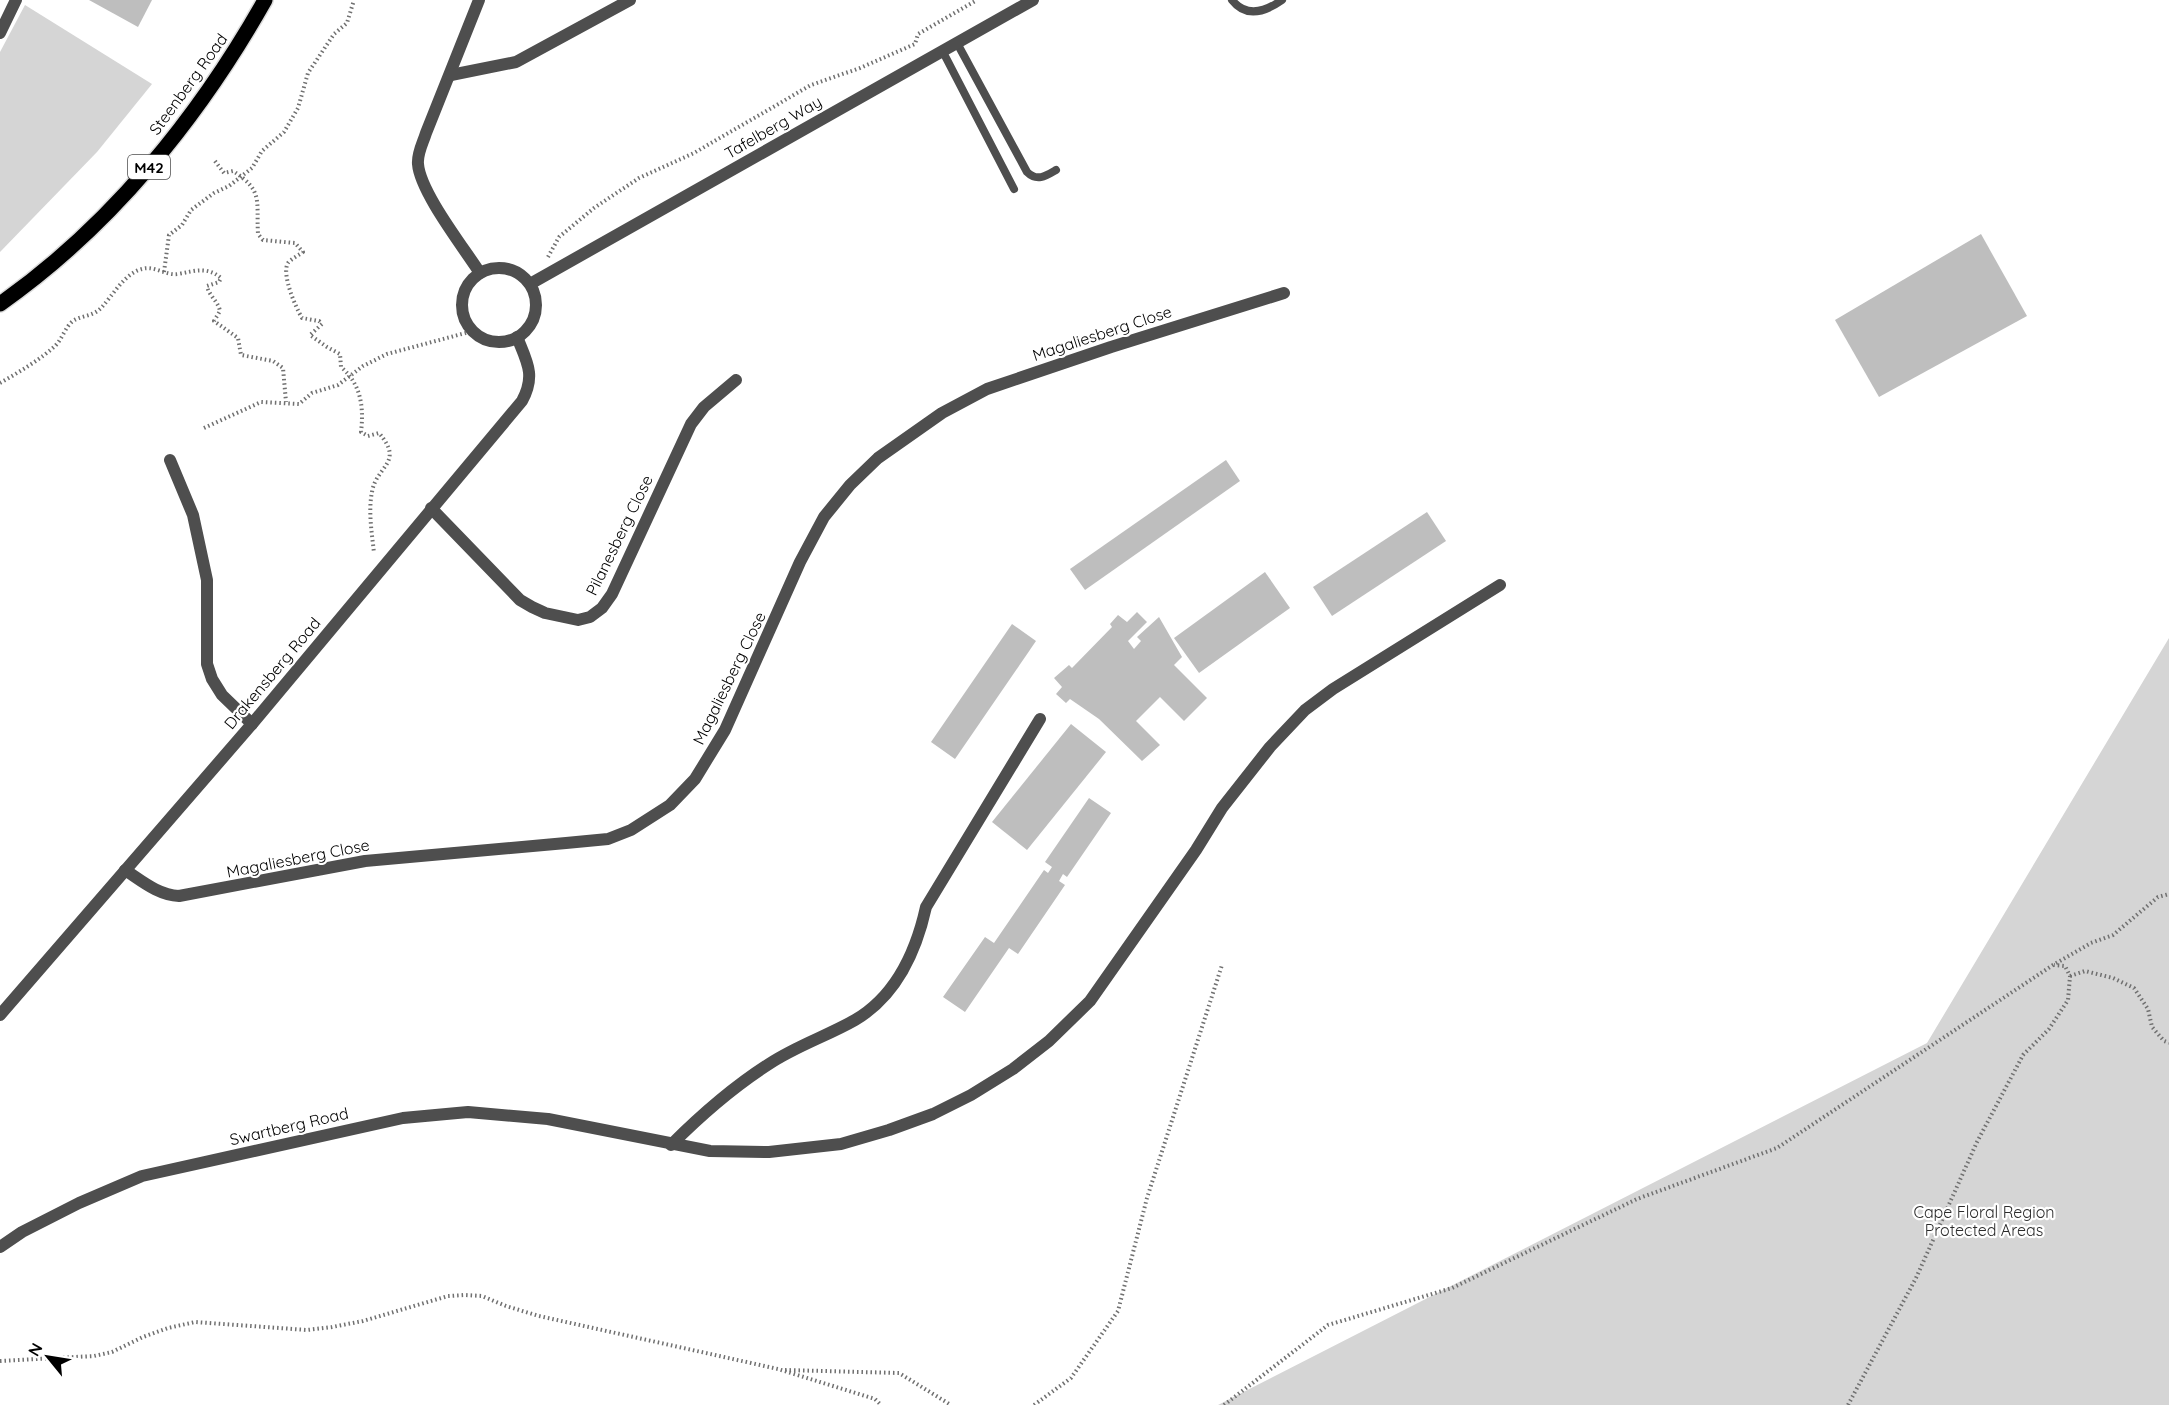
<svg xmlns="http://www.w3.org/2000/svg" width="2169" height="1405" font-family="Quicksand,sans-serif">
  <style>
    .green { fill: #d5d5d5 }
    .building { fill: #bebebe }
    .lines { fill: none; stroke-linecap: round; stroke-linejoin: round }
    .primary-casing { stroke: #dbdbdb; stroke-width: 18 }
    .path { stroke: #707070; stroke-width: 4; stroke-dasharray: 1.5 3; stroke-linecap: butt }
    .lane { stroke: #4e4e4e; stroke-width: 8 }
    .street { stroke: #4e4e4e; stroke-width: 12 }
    .primary { stroke: #000; stroke-width: 15 }
    .labels { text-anchor: middle; dominant-baseline: central; stroke-width: 4.5; stroke-linejoin: round; paint-order: stroke }
    .shield { fill: #fff; stroke: #4c4c4c; stroke-width: 1.5 }
    .shield-label { font-size: 15px; font-weight: bold; fill: #000 }
    .street-label { font-size: 16px; fill: #000; stroke: #fff }
    .park-label { font-size: 16px; fill: #2c2c2c; stroke: #fff }
  </style>
  <rect width="100%" height="100%" fill="#fff"/>
  <g class="green">
    <polygon points="25,5 152,84 97,152 0,252 0,52"/>
    <polygon points="2169,638 2169,1405 1218,1405 1927,1043"/>
  </g>
  <g class="building">
    <polygon points="89,0 152,0 138,27"/>
    <polygon points="1981,234 2027,316 1879,397 1835,320"/>
    <polygon points="1226,460 1240,481 1085,590 1070,569"/>
    <polygon points="1427,512 1446,541 1332,616 1313,587"/>
    <polygon points="1265,572 1290,608 1199,673 1174,638"/>
    <polygon points="1137,612 1147,622 1128,641 1134,649 1141,641 1137,637 1159,617 1182,657 1174,665 1207,698 1184,721 1160,697 1136,721 1160,745 1142,761 1099,719 1070,699 1066,703 1056,694 1062,687 1054,678 1069,665 1072,668 1112,627 1110,624 1118,615 1127,622"/>
    <polygon points="1012,624 1036,641 955,759 931,742"/>
    <polygon points="1071,724 1106,752 1027,850 992,822"/>
    <polygon points="1089,798 1111,813 1067,877 1063,874 1059,881 1065,885 1018,954 1009,948 965,1012 943,997 985,937 994,943 1044,870 1048,873 1052,867 1045,862"/>
  </g>
  <g class="lines">
    <g class="primary-casing">
      <path id="primary" d="M0,304C111,226 199,117 265,0"/>
    </g>
    <g class="path">
      <path d="M215,161L224,173L233,171C264,191 256,201 258,234L263,240L295,243L303,252C299,255 291,259 288,263C281,274 296,308 302,318L319,321L322,324L310,335L327,347L340,354L341,367C361,384 364,407 361,432L368,436L379,433C405,463 376,466 372,492C368,511 372,534 374,553"/>
      <polyline points="548,257 559,237 594,208 639,178 694,153 811,85 860,68 915,44 918,34 977,0"/>
      <polyline points="164,272 169,235 182,225 191,210 214,193 229,186 252,168 262,151 284,132 298,108 308,73 334,34 347,23 354,0"/>
      <path d="M0,383C19,372 38,361 54,347C62,340 65,327 73,321C82,315 93,317 102,307C113,295 125,273 142,269C154,265 166,276 178,274C195,271 207,266 221,278L219,282L207,286C209,296 218,301 220,311L214,321L238,338L241,355L273,361L283,368L286,402"/>
      <polyline points="204,428 261,402 299,404 312,393 338,385 363,366 387,354 473,331"/>
      <polyline points="2070,976 2085,971 2113,978 2134,988 2148,1009 2152,1027 2164,1041 2169,1043"/>
      <polyline points="0,1361 94,1356 112,1352 143,1337 168,1328 195,1322 307,1330 332,1327 363,1321 448,1296 465,1295 482,1296 506,1306 539,1316 778,1369 875,1399 881,1405"/>
      <polyline points="785,1370 899,1373 951,1405"/>
      <polyline points="1034,1405 1071,1378 1118,1311 1147,1198 1222,965"/>
      <polyline points="1224,1405 1328,1325 1452,1288 1637,1199 1777,1148 2053,965 2091,943 2113,935 2158,897 2169,894"/>
      <polyline points="1848,1405 1916,1278 1977,1142 2023,1055 2049,1029 2068,1000 2070,976 2065,966 2054,965"/>
    </g>
    <g class="lane">
      <path d="M1232,0C1246,18 1265,12 1282,0"/>
      <path d="M957,43L1027,172C1037,182 1046,176 1056,170"/>
      <polyline points="943,52 1014,189"/>
    </g>
    <g class="street">
      <path d="M479,0L426,133C423,143 417,153 418,164C420,192 464,248 480,273"/>
      <polyline points="0,33 16,0"/>
      <polyline points="451,75 516,62 630,0"/>
      <circle cx="499" cy="305" r="37"/>
      <polyline points="530,284 1033,0"/>
      <polyline points="170,460 193,515 207,580 207,664 212,679 222,695 252,724"/>
      <polyline points="431,508 520,600 532,607 545,613 578,620 590,617 602,608 612,594 691,424 704,407 736,380"/>
      <path d="M125,870C142,881 158,895 179,896L365,861L566,843L608,839L631,830L670,805L695,779L725,730L800,562L824,517L850,485L878,458L942,413L987,389L1111,347L1284,293"/>
      <path d="M0,1015L252,724L522,401C536,375 527,362 517,337"/>
      <path d="M671,1145C701,1115 733,1087 769,1064C796,1046 827,1036 855,1020C896,996 916,952 926,907L1040,719"/>
      <polyline points="0,1247 22,1232 79,1203 142,1176 403,1118 468,1112 548,1119 710,1151 769,1152 841,1144 889,1130 933,1114 971,1095 1013,1069 1049,1041 1090,1001 1196,850 1222,808 1270,747 1305,710 1333,689 1500,585"/>
    </g>
    <use href="#primary" class="primary"/>
  </g>
  <g class="labels">
    <rect class="shield" x="128" y="155" width="42" height="24" rx="4.5"/>
    <g class="shield-label">
      <text x="149" y="167">M42</text>
    </g>
    <g class="street-label">
      <text transform="translate(188 84) rotate(-54)">Steenberg Road</text>
      <text transform="translate(773 127) rotate(-30)">Tafelberg Way</text>
      <text transform="translate(1102 333) rotate(-18)">Magaliesberg Close</text>
      <text transform="translate(619 535) rotate(-64)">Pilanesberg Close</text>
      <text transform="translate(272 673) rotate(-50)">Drakensberg Road</text>
      <text transform="translate(729 678) rotate(-64)">Magaliesberg Close</text>
      <text transform="translate(298 858) rotate(-11)">Magaliesberg Close</text>
      <text transform="translate(289 1126) rotate(-13)">Swartberg Road</text>
    </g>
    <g class="park-label">
      <text x="1984" y="1212">Cape Floral Region<tspan x="1984" dy="18">Protected Areas</tspan></text>
    </g>
  </g>
  <g transform="translate(48 1357) rotate(300)" stroke="#ffffff" stroke-width="4.5" paint-order="stroke">
  <path d="M0-4.5L10 22L0 15L-10 22Z" fill="#000000"/>
  <text y="-9" font-size="16" font-weight="bold" text-anchor="middle" fill="#000000">N</text>
  </g>
</svg>
